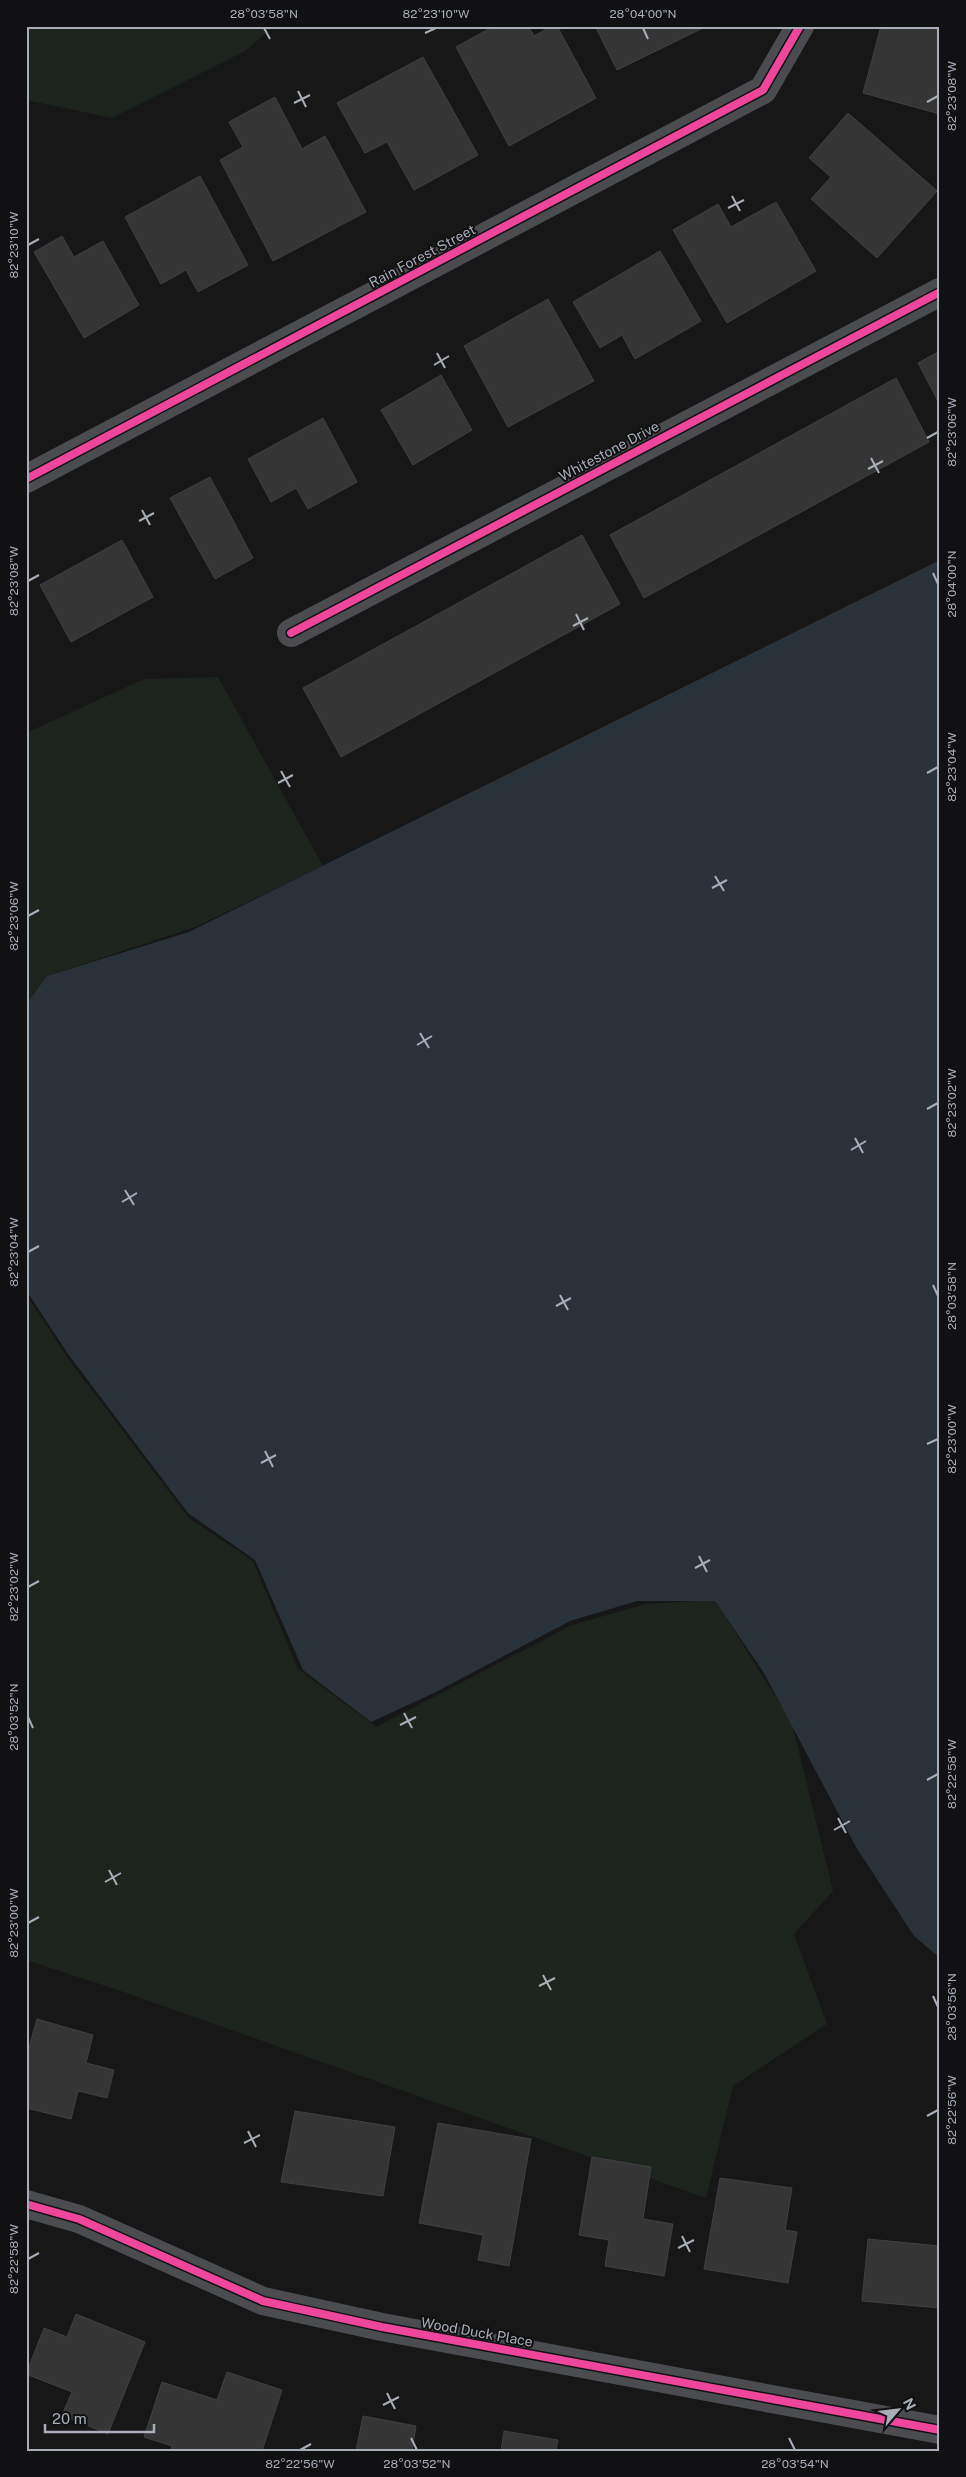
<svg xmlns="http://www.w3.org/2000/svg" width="966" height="2477" font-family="'Public Sans',sans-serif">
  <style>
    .green { fill: #1d241e }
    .water { fill: #2a3239 }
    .building { fill: #353536; stroke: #3f4043 }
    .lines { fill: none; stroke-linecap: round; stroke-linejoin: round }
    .minor { stroke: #4b4c50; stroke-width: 28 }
    .cycleway-casing { stroke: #111113; stroke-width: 11 }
    .cycleway { stroke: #ed469a; stroke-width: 8 }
    .ticks { fill: none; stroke: #a8adb8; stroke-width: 2 }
    .labels { text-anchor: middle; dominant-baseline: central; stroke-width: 4; stroke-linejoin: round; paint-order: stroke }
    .street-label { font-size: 14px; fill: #a8adb8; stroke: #111113 }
    .neatline { fill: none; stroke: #a8adb8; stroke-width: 2 }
    .ticks-label { font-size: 12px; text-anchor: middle; fill: #a8adb8 }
  </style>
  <rect width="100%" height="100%" fill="#171717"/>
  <g class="green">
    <polygon points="26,26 274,26 245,51 112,118 26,100"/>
    <polygon points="218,677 323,866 195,927 47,976 26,1006 26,733 144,679"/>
    <polygon points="26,1294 69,1360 189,1518 253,1561 298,1669 376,1727 572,1625 646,1604 715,1600 792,1723 833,1891 794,1934 827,2024 733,2086 706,2198 118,1990 26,1960"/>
  </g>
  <polygon class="water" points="940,560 940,1958 914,1936 856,1847 764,1673 715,1601 637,1601 570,1621 434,1693 371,1722 303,1670 255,1560 188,1513 68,1354 26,1290 26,1005 47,976 189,932"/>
  <g class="building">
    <polygon points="494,26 528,26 534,36 552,26 557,26 596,98 509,146 456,47"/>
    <polygon points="595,26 700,26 701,29 617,70"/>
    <polygon points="881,26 940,26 940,114 863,93"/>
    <polygon points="423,57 478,155 414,190 387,142 365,153 337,103"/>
    <polygon points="275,97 302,149 325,136 366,212 273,261 220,160 243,147 229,122"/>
    <polygon points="848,113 937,191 877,258 811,199 831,177 809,158"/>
    <polygon points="200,176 248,265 198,292 186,270 161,284 125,217"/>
    <polygon points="776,202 816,271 727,323 673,230 718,204 731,227"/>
    <polygon points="62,236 74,257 103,241 139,305 84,338 34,252"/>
    <polygon points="660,251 701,321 635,359 622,335 600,348 573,302"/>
    <polygon points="548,299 594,381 508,427 464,346"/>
    <polygon points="940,351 940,405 918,363"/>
    <polygon points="441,375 472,430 413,465 381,410"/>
    <polygon points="896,378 929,442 644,598 610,535"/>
    <polygon points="323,418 357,482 308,509 296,488 271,502 248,459"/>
    <polygon points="210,477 253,558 215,579 170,498"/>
    <polygon points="582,535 620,604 341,757 303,688"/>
    <polygon points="122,540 153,597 71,642 40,585"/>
    <polygon points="37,2019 93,2035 86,2063 114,2070 107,2098 78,2091 71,2119 26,2108 26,2058"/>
    <polygon points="295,2111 395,2127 383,2196 281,2182"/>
    <polygon points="438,2123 531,2139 509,2266 478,2260 483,2235 419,2223"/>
    <polygon points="592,2157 651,2167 643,2219 673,2224 664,2276 605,2266 609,2240 579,2235"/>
    <polygon points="720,2178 792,2188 785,2230 797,2232 788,2283 704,2269"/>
    <polygon points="868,2239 940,2246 940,2308 862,2301"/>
    <polygon points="76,2314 145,2342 108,2434 62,2415 72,2392 26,2374 44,2328 67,2337"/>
    <polygon points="227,2372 282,2390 262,2451 170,2451 172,2446 144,2437 162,2382 217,2400"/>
    <polygon points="363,2416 416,2426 412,2451 356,2451"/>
    <polygon points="504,2431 558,2440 556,2451 501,2451"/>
  </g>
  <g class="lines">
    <g class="minor">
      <polyline points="26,479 763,90 800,26"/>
      <polyline points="291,633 940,292"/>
      <polyline points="26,2204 79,2219 263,2301 382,2327 940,2430"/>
    </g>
    <g class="cycleway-casing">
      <g id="cycleway">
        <polyline points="26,479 763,90 800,26"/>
        <polyline points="291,633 940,292"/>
        <polyline points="26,2204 79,2219 263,2301 382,2327 940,2430"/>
      </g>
    </g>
    <use href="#cycleway" class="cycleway"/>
  </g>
  <path class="ticks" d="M264,28L270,39M643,28L648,39M425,33L436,28M298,91L306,107M927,102L938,96M294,103L310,95M732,196L740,211M728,208L744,200M28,245L39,239M437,353L445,368M434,365L449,356M927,438L938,432M871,458L879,473M868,469L883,461M142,510L150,525M139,521L154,513M933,573L938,584M28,581L39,575M576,614L584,630M573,626L588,618M281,771L290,787M927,773L938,767M278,783L293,775M715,876L724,891M712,888L727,880M28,916L39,910M420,1033L429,1048M417,1045L432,1036M927,1109L938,1103M855,1138L863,1153M851,1150L866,1141M125,1190L134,1205M122,1202L137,1193M28,1252L39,1246M933,1285L938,1296M560,1295L568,1310M556,1306L571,1298M927,1444L938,1439M265,1451L273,1467M261,1463L276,1455M699,1556L707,1572M695,1568L710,1560M28,1587L39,1581M404,1713L412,1728M28,1717L33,1728M400,1725L416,1717M927,1780L938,1774M838,1818L846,1833M834,1830L850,1821M109,1870L117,1885M105,1882L121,1873M28,1923L39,1917M543,1975L551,1990M539,1986L555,1978M933,1996L938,2007M927,2116L938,2110M248,2131L256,2147M244,2143L260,2135M682,2236L690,2252M678,2248L694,2240M28,2259L39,2253M387,2393L395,2409M383,2405L399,2397M411,2438L417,2450M789,2438L795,2450M300,2450L311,2444"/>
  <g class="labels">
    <g class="street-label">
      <text transform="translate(422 256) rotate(-28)">Rain Forest Street</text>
      <text transform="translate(609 451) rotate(-28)">Whitestone Drive</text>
      <text transform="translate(477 2332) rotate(10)">Wood Duck Place</text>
    </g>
  </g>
  <rect width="966" height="2477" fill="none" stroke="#111113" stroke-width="55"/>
  <g transform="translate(898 2410) rotate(62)" stroke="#111113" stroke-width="4" paint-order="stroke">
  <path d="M0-4L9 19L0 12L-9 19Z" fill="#a8adb8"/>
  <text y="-8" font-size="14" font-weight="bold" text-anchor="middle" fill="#a8adb8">N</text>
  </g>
  <path d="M45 2424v8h109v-8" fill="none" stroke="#a8adb8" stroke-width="2.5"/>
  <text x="52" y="2424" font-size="15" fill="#a8adb8" stroke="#111113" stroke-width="4" paint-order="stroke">20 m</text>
  <rect x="28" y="28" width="910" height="2422" class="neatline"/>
  <g class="ticks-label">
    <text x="264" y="18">28°03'58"N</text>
    <text x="436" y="18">82°23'10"W</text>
    <text x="643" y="18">28°04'00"N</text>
    <text transform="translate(952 96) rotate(-90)" y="4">82°23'08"W</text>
    <text transform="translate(14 245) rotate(-90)" y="4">82°23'10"W</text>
    <text transform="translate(952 432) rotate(-90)" y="4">82°23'06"W</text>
    <text transform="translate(14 581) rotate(-90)" y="4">82°23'08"W</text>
    <text transform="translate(952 584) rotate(-90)" y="4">28°04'00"N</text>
    <text transform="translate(952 767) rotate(-90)" y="4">82°23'04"W</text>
    <text transform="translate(14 916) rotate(-90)" y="4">82°23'06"W</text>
    <text transform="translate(952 1103) rotate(-90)" y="4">82°23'02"W</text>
    <text transform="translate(14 1252) rotate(-90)" y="4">82°23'04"W</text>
    <text transform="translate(952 1296) rotate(-90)" y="4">28°03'58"N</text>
    <text transform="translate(952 1439) rotate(-90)" y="4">82°23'00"W</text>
    <text transform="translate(14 1587) rotate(-90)" y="4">82°23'02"W</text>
    <text transform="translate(14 1717) rotate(-90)" y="4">28°03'52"N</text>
    <text transform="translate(952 1774) rotate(-90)" y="4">82°22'58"W</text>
    <text transform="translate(14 1923) rotate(-90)" y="4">82°23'00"W</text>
    <text transform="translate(952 2007) rotate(-90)" y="4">28°03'56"N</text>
    <text transform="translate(952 2110) rotate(-90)" y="4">82°22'56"W</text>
    <text transform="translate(14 2259) rotate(-90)" y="4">82°22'58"W</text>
    <text x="300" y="2468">82°22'56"W</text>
    <text x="417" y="2468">28°03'52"N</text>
    <text x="795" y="2468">28°03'54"N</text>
  </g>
</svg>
